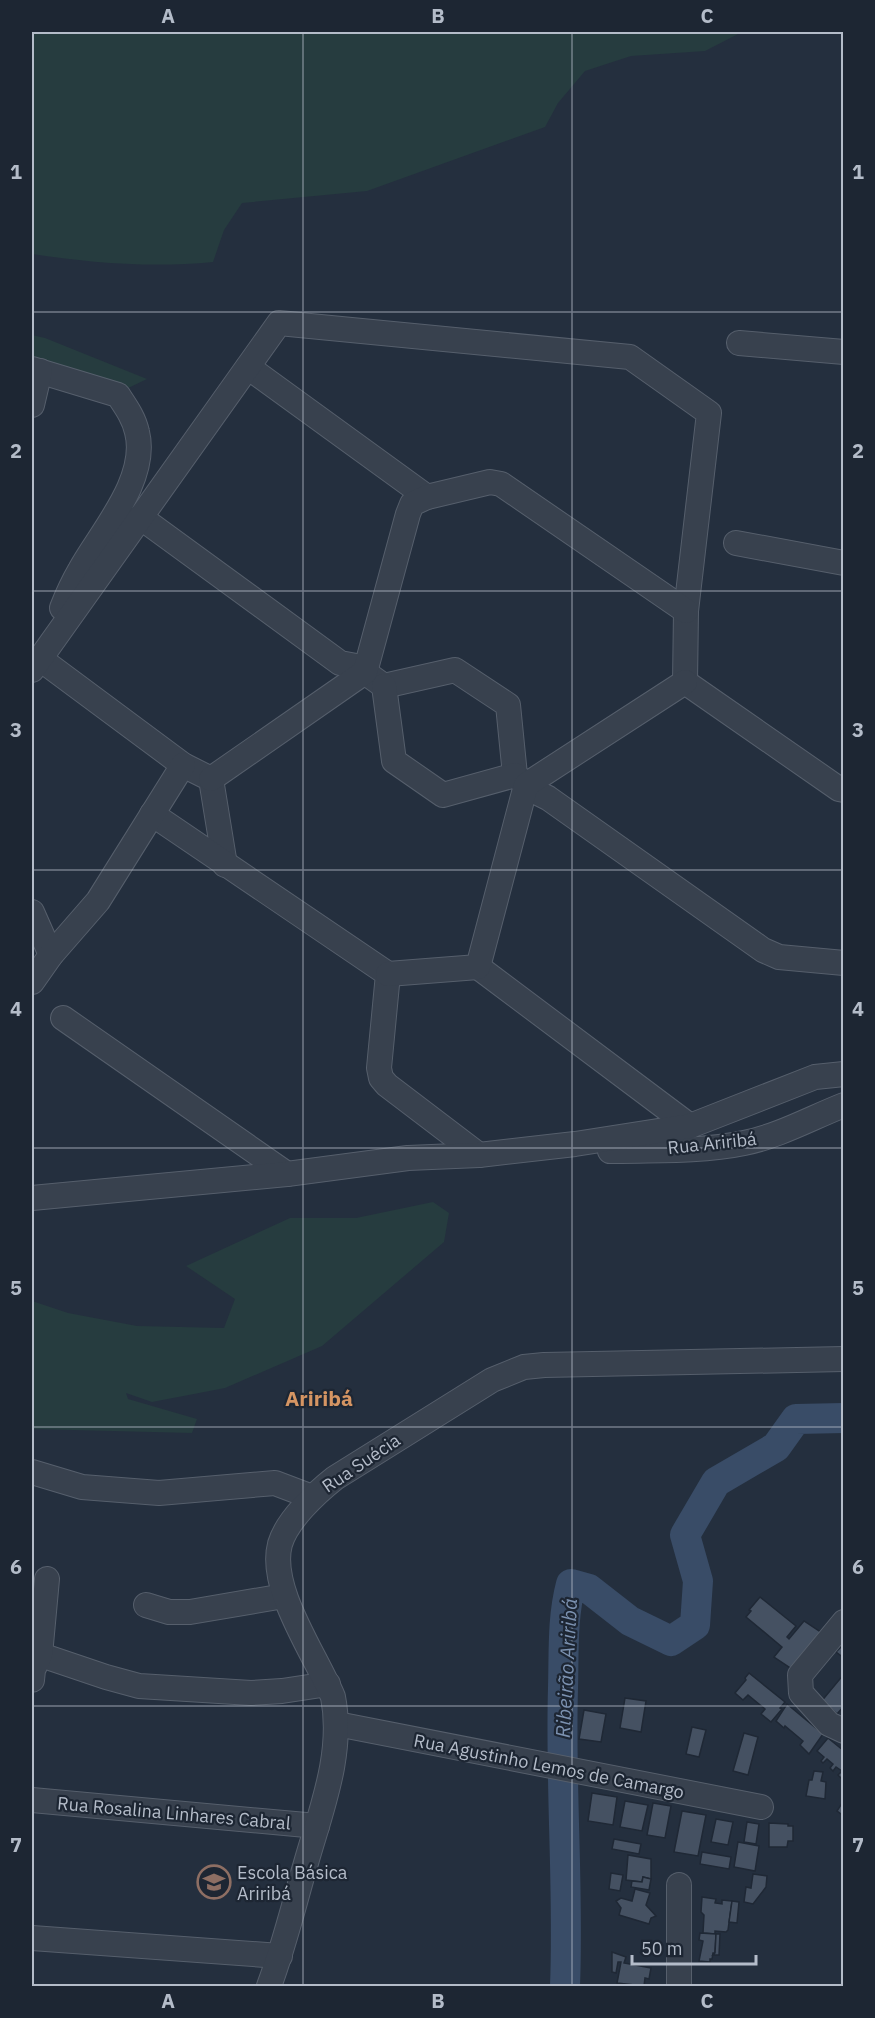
<svg xmlns="http://www.w3.org/2000/svg" width="875" height="2018" font-family="'IBM Plex Sans',sans-serif">
  <style>
    .green { fill: #263c3f }
    .lines { fill: none; stroke-linecap: round; stroke-linejoin: round }
    .river { stroke: #394c67; stroke-width: 30 }
    .building { fill: #455162; stroke: #1f2835; stroke-width: 1.5 }
    .minor-casing { stroke: #565f6c; stroke-width: 26 }
    .minor { stroke: #38414e; stroke-width: 24 }
    .grid { fill: none; stroke: #b4bcc9; stroke-width: 1.5; stroke-opacity: 0.55 }
    .labels { text-anchor: middle; dominant-baseline: central; stroke-width: 4.5; stroke-linejoin: round; paint-order: stroke }
    .street-label { font-size: 18px; fill: #b4bcc9; stroke: #1d2633 }
    .poi-label { font-size: 18px; fill: #b4bcc9; stroke: #1d2633; text-anchor: start }
    .water-label { font-size: 20px; font-style: italic; fill: #7c92b1; stroke: #1d2633 }
    .quarter-label { font-size: 21px; font-weight: bold; fill: #d59563; stroke: #1d2633 }
    .neatline { fill: none; stroke: #b4bcc9; stroke-width: 2 }
    .grid-label { font-size: 20px; text-anchor: middle; font-weight: bold; fill: #b4bcc9 }
  </style>
  <rect width="100%" height="100%" fill="#242f3e"/>
  <g class="green">
    <path d="M32,32H742L705,51L631,56L585,71L558,103L545,127L367,191L242,203L224,230L213,262C152,268 91,263 32,254Z"/>
    <polygon points="32,335 45,338 147,379 124,390 32,364"/>
    <polygon points="433,1202 449,1213 444,1242 322,1346 225,1388 152,1402 126,1393 128,1399 197,1419 192,1433 32,1429 32,1301 68,1313 137,1326 224,1328 235,1299 186,1266 290,1218 356,1218"/>
  </g>
  <g class="lines">
    <path class="river" d="M565,1986C569,1887 560,1788 563,1688C564,1653 562,1618 571,1584L589,1589L630,1621L671,1641L695,1625L698,1581L685,1535L716,1482L776,1447L796,1419L844,1418"/>
  </g>
  <g class="building">
    <polygon points="760,1597 796,1626 787,1637 789,1639 804,1621 822,1633 792,1669 774,1657 782,1647 746,1617 751,1611 749,1610"/>
    <polygon points="844,1644 844,1658 836,1652"/>
    <polygon points="749,1673 785,1702 780,1708 782,1709 771,1722 761,1714 765,1709 748,1695 743,1700 735,1693 746,1680 745,1678"/>
    <polygon points="844,1674 844,1706 837,1714 827,1705 820,1703"/>
    <polygon points="625,1698 646,1701 641,1732 620,1728"/>
    <polygon points="787,1704 823,1734 809,1754 800,1745 803,1741 785,1726 784,1728 776,1721"/>
    <polygon points="584,1710 606,1714 601,1742 579,1739"/>
    <polygon points="692,1727 706,1730 699,1757 686,1754"/>
    <polygon points="744,1733 758,1737 748,1775 733,1771"/>
    <polygon points="828,1738 844,1751 844,1775 841,1778 838,1775 842,1771 836,1767 833,1771 830,1768 833,1764 827,1759 823,1763 821,1761 824,1757 817,1751"/>
    <polygon points="814,1771 823,1772 821,1781 826,1782 825,1799 806,1796 809,1780 812,1780"/>
    <polygon points="592,1793 617,1797 613,1825 588,1821"/>
    <polygon points="844,1800 844,1816 837,1811"/>
    <polygon points="625,1801 648,1805 642,1831 620,1827"/>
    <polygon points="653,1803 671,1806 665,1838 647,1835"/>
    <polygon points="682,1811 706,1815 698,1856 674,1852"/>
    <polygon points="716,1819 733,1822 728,1845 711,1842"/>
    <polygon points="747,1822 759,1824 756,1844 744,1842"/>
    <polygon points="769,1823 788,1824 788,1826 793,1826 793,1841 788,1841 787,1847 769,1847"/>
    <polygon points="614,1839 641,1844 639,1854 612,1849"/>
    <polygon points="738,1842 759,1846 755,1871 734,1867"/>
    <polygon points="702,1852 731,1857 729,1869 700,1864"/>
    <polygon points="628,1855 651,1859 651,1879 643,1877 642,1882 626,1880"/>
    <polygon points="611,1873 623,1875 620,1891 609,1889"/>
    <polygon points="753,1874 767,1876 766,1887 753,1904 744,1902 746,1887 751,1888"/>
    <polygon points="643,1877 651,1879 649,1890 631,1887 632,1881 642,1882"/>
    <polygon points="635,1889 650,1893 646,1905 656,1916 651,1918 649,1924 619,1915 621,1908 616,1901 621,1898 632,1901"/>
    <polygon points="702,1897 716,1899 715,1903 722,1904 722,1900 732,1901 728,1930 726,1932 715,1931 715,1934 703,1933 704,1915 701,1912"/>
    <polygon points="732,1901 739,1902 737,1923 729,1922"/>
    <polygon points="700,1933 716,1934 715,1953 713,1953 712,1959 710,1959 710,1962 699,1961 703,1941 699,1940"/>
    <polygon points="716,1934 720,1934 719,1955 713,1955 715,1953"/>
    <polygon points="612,1952 626,1957 624,1963 651,1968 649,1979 645,1978 644,1986 617,1983 621,1962 618,1962 616,1973 612,1972"/>
  </g>
  <g class="lines">
    <g class="minor-casing">
      <g id="minor">
        <polyline points="739,343 844,352"/>
        <polyline points="248,367 427,497"/>
        <path d="M32,369L118,395C126,407 134,418 137,432C149,479 101,532 80,570C73,582 67,595 62,608"/>
        <polyline points="32,405 40,371"/>
        <polyline points="140,517 340,663 356,666 384,686 455,670 508,705 515,775 534,791 548,798 763,950 779,957 844,963"/>
        <polyline points="736,543 844,563"/>
        <polyline points="39,658 183,765 211,779 225,865"/>
        <polyline points="32,670 279,323 630,357 709,413 686,611 685,682"/>
        <polyline points="685,682 839,789 844,790"/>
        <polyline points="384,686 394,761 443,795 515,775"/>
        <polyline points="211,779 365,672 408,514 412,504 427,497 490,482 501,484 686,611"/>
        <polyline points="152,814 388,974 379,1068 381,1078 387,1085 479,1155"/>
        <polyline points="32,912 51,955"/>
        <polyline points="478,967 690,1126"/>
        <polyline points="388,974 478,967 526,785 685,682"/>
        <polyline points="32,982 51,955 98,901 183,765"/>
        <polyline points="63,1018 287,1174"/>
        <path d="M610,1151C654,1150 701,1152 744,1143C779,1136 811,1118 844,1105"/>
        <polyline points="32,1198 287,1174 408,1158 479,1155 575,1144 690,1126 815,1077 844,1074"/>
        <polyline points="32,1472 82,1487 159,1493 275,1483 312,1497"/>
        <polyline points="146,1605 169,1612 190,1612 284,1596"/>
        <polyline points="844,1622 800,1675 801,1693 829,1724 844,1731"/>
        <polyline points="32,1652 106,1677 139,1686 251,1693 282,1691 328,1684"/>
        <polyline points="32,1680 33,1670 40,1655 47,1579"/>
        <polyline points="337,1724 761,1807"/>
        <polyline points="32,1800 317,1826"/>
        <polyline points="32,1938 280,1956"/>
        <path d="M269,1986C284,1946 294,1904 306,1863C321,1810 344,1753 333,1697C316,1655 268,1589 280,1544C287,1520 316,1493 335,1478L492,1380L524,1367L544,1365L844,1359"/>
        <polyline points="679,1986 679,1885"/>
      </g>
    </g>
    <use href="#minor" class="minor"/>
  </g>
  <path class="grid" d="M303,32V1986M572,32V1986M32,312H844M32,591H844M32,870H844M32,1148H844M32,1427H844M32,1706H844"/>
  <defs>
    <g id="school-ring" transform="scale(1.725)"><circle r="9.5" fill="#1d2633" stroke="#8d6e63" stroke-width="1.5"/><path d="M0-5L7-2L0 1L-7-2ZM-4 1L0 2.5L4 1V4Q0 6-4 4Z" fill="#8d6e63"/></g>
  </defs>
  <g fill-rule="evenodd">
    <use href="#school-ring" x="214" y="1882"/>
  </g>
  <g class="labels">
    <g class="street-label">
      <text transform="translate(712 1143) rotate(-6)">Rua Ariribá</text>
      <text transform="translate(361 1463) rotate(-34)">Rua Suécia</text>
      <text transform="translate(549 1766) rotate(11)">Rua Agustinho Lemos de Camargo</text>
      <text transform="translate(174 1813) rotate(5)">Rua Rosalina Linhares Cabral</text>
    </g>
    <g class="poi-label">
      <text x="237" y="1872">Escola Básica<tspan x="237" dy="21">Ariribá</tspan></text>
    </g>
    <g class="water-label">
      <text transform="translate(566 1668) rotate(-87)">Ribeirão Ariribá</text>
    </g>
    <g class="quarter-label">
      <text x="319" y="1398">Ariribá</text>
    </g>
  </g>
  <rect width="875" height="2018" fill="none" stroke="#1d2633" stroke-width="66"/>
  <path d="M632 1955v9h124v-9" fill="none" stroke="#b4bcc9" stroke-width="3"/>
  <text x="641" y="1955" font-size="18" fill="#b4bcc9" stroke="#1d2633" stroke-width="4.5" paint-order="stroke">50 m</text>
  <rect x="33" y="33" width="809" height="1952" class="neatline"/>
  <g class="grid-label">
    <text x="168" y="23">A</text>
    <text x="438" y="23">B</text>
    <text x="707" y="23">C</text>
    <text x="16" y="179">1</text>
    <text x="858" y="179">1</text>
    <text x="16" y="458">2</text>
    <text x="858" y="458">2</text>
    <text x="16" y="737">3</text>
    <text x="858" y="737">3</text>
    <text x="16" y="1016">4</text>
    <text x="858" y="1016">4</text>
    <text x="16" y="1295">5</text>
    <text x="858" y="1295">5</text>
    <text x="16" y="1574">6</text>
    <text x="858" y="1574">6</text>
    <text x="16" y="1852">7</text>
    <text x="858" y="1852">7</text>
    <text x="168" y="2008">A</text>
    <text x="438" y="2008">B</text>
    <text x="707" y="2008">C</text>
  </g>
</svg>
